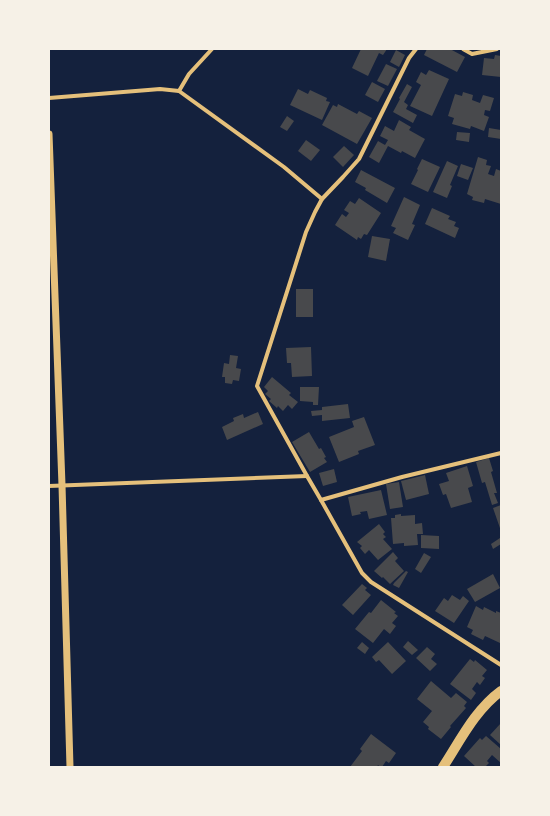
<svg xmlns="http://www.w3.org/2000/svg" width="550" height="816" font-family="'Fira Sans Condensed',sans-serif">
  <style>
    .building { fill: #48494c }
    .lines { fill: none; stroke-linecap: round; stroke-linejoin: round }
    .minor { stroke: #e5c07b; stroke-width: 4 }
    .tertiary { stroke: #e5c07b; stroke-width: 7 }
    .primary { stroke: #e5c07b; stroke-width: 10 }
  </style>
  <rect width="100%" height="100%" fill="#14213d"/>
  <g class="building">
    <polygon points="361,49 387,49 383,55 379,53 368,76 352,68"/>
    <polygon points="427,49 450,49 465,57 457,72 424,55"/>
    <polygon points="396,50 405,55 399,67 390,62"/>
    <polygon points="495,55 501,56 501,77 482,75 484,58 494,59"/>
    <polygon points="386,64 397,69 388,86 377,81"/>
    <polygon points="429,70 449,79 432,116 410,106 421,85 416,82 421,72 426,75"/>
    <polygon points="372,82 385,89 378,102 365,95"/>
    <polygon points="407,84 412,87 404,102 408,105 406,109 417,115 413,123 393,112 400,99 399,98"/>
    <polygon points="298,89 308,94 310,90 327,98 326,101 330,102 322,120 290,105"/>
    <polygon points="463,92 473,95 472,100 480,103 483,95 494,98 490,111 485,110 484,115 489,117 484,131 471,126 470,129 452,124 454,118 448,116 455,94 462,96"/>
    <polygon points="338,104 357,114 359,111 372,118 357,144 322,125 333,105 337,107"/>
    <polygon points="287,116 294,121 287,131 280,127"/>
    <polygon points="399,120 411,127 409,130 425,139 415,158 402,151 401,153 388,146 379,163 369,157 378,141 385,145 388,140 380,136 385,126 394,131"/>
    <polygon points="489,128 501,130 501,139 488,137"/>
    <polygon points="457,132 470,133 469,142 456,140"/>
    <polygon points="306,140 320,150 311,161 298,151"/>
    <polygon points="344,146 354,155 343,167 333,157"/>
    <polygon points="478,157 487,160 486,165 491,166 488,174 494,176 496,169 501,171 501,204 485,199 484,203 472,200 473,197 467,194"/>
    <polygon points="422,159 440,167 428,192 411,184 418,170 417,169"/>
    <polygon points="447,161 458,166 450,185 452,186 447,198 433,192"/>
    <polygon points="461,164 473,168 468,180 457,176"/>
    <polygon points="361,170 395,188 387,203 365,190 366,188 355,182"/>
    <polygon points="404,197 420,205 412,224 415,225 408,240 393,233 396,228 391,226"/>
    <polygon points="359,198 381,213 367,235 364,234 361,239 358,237 357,240 335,225 342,214 346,217 349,213 344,210 350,201 355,204"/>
    <polygon points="432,208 450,216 448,219 456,222 454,226 459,228 455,238 425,224"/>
    <polygon points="372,236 390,239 386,261 368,257"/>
    <rect x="296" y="289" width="17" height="28"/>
    <polygon points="311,347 312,376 292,377 291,363 287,363 286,348"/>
    <polygon points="230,355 238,356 236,368 241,369 239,381 233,380 232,384 225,383 225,377 222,377 224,363 229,364"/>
    <polygon points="272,377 291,393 289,395 298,402 292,409 288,405 283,411 278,406 277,408 269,401 271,399 265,394 268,391 264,387"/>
    <polygon points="300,387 319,387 318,405 313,405 313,402 300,401"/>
    <polygon points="348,404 350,418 322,421 322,415 312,416 311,411 322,410 322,407"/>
    <polygon points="258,412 263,424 227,440 222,427 234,421 233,418 243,414 244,418"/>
    <polygon points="364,417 375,445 358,451 359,454 339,462 329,437 354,427 352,421"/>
    <polygon points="309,432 319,449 321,448 326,457 324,458 327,462 310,472 292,442"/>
    <polygon points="489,458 493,471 491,472 497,493 494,493 498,503 492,505 485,482 482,483 476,462"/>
    <polygon points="467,466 473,486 468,488 472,502 451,508 446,494 443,495 439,484 449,481 446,473"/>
    <polygon points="334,469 337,482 323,486 319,473"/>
    <polygon points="425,475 429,494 406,500 401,481"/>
    <polygon points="399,482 403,507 390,509 386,484"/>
    <polygon points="381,490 387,515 369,519 367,511 360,512 361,514 352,516 348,497"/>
    <polygon points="501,505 501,531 493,508"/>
    <polygon points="401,514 401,516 415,515 415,524 422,523 423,534 417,534 418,545 404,546 404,543 393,544 391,518 395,518 395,515"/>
    <polygon points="379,524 385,532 383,534 386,537 383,539 392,549 378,560 369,550 365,554 360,548 362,546 357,542"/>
    <polygon points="421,535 439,536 439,549 421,548"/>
    <polygon points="500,538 501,544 493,549 491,544"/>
    <polygon points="393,552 398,558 395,561 404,571 390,584 383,577 382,578 374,571"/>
    <polygon points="424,553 431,557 421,573 415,569"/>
    <polygon points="406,571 408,572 399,588 393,585 394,583"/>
    <polygon points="493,574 500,588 475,602 467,589"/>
    <polygon points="362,584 367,588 365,590 371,595 353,615 342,605"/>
    <polygon points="452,595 460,600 463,596 469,601 454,623 435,611 444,598 448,601"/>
    <polygon points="381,600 396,612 394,613 398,616 392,623 396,626 390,634 384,629 373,643 355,629 369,612 371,613"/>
    <polygon points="476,606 483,610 484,607 496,613 496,611 501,613 501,641 500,643 485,636 483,640 471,634 473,630 467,627"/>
    <polygon points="408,641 418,650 412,655 403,647"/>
    <polygon points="362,642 369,648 365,654 357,648"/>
    <polygon points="388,642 406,661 392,674 379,660 376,662 372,657"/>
    <polygon points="427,647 435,654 431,659 437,664 430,671 416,658"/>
    <polygon points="470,659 474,662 475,660 487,670 482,676 485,678 480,685 477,682 472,689 476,693 471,700 450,684"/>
    <polygon points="431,681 451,698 456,693 467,702 464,706 466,708 450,726 451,727 441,739 428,729 429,727 423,722 432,711 417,699"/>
    <polygon points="501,723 501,745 490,735"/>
    <polygon points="371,734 396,753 389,763 386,761 382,767 380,767 378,765 377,767 350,767 362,751 360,749"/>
    <polygon points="486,736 501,749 501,763 492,755 487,761 489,763 485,767 476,767 464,756 480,738 482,740"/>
  </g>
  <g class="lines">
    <g class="minor">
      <polyline points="416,49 409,58 359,159 343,177 322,199 315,212 306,232 257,386 307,476 321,500 362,573 371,582 501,665"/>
      <polyline points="463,49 472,54 497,49"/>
      <polyline points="179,91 189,74 212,49"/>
      <polyline points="49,98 148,90 160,89 179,91 284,167 322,199"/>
      <polyline points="49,486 307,476"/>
      <polyline points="321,500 402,477 501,453"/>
    </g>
    <polyline class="tertiary" points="49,134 62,485 70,767"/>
    <path class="primary" d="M443,767C460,741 475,710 501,691"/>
  </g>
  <rect width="550" height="816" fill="none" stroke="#f6f1e7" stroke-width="100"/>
</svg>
